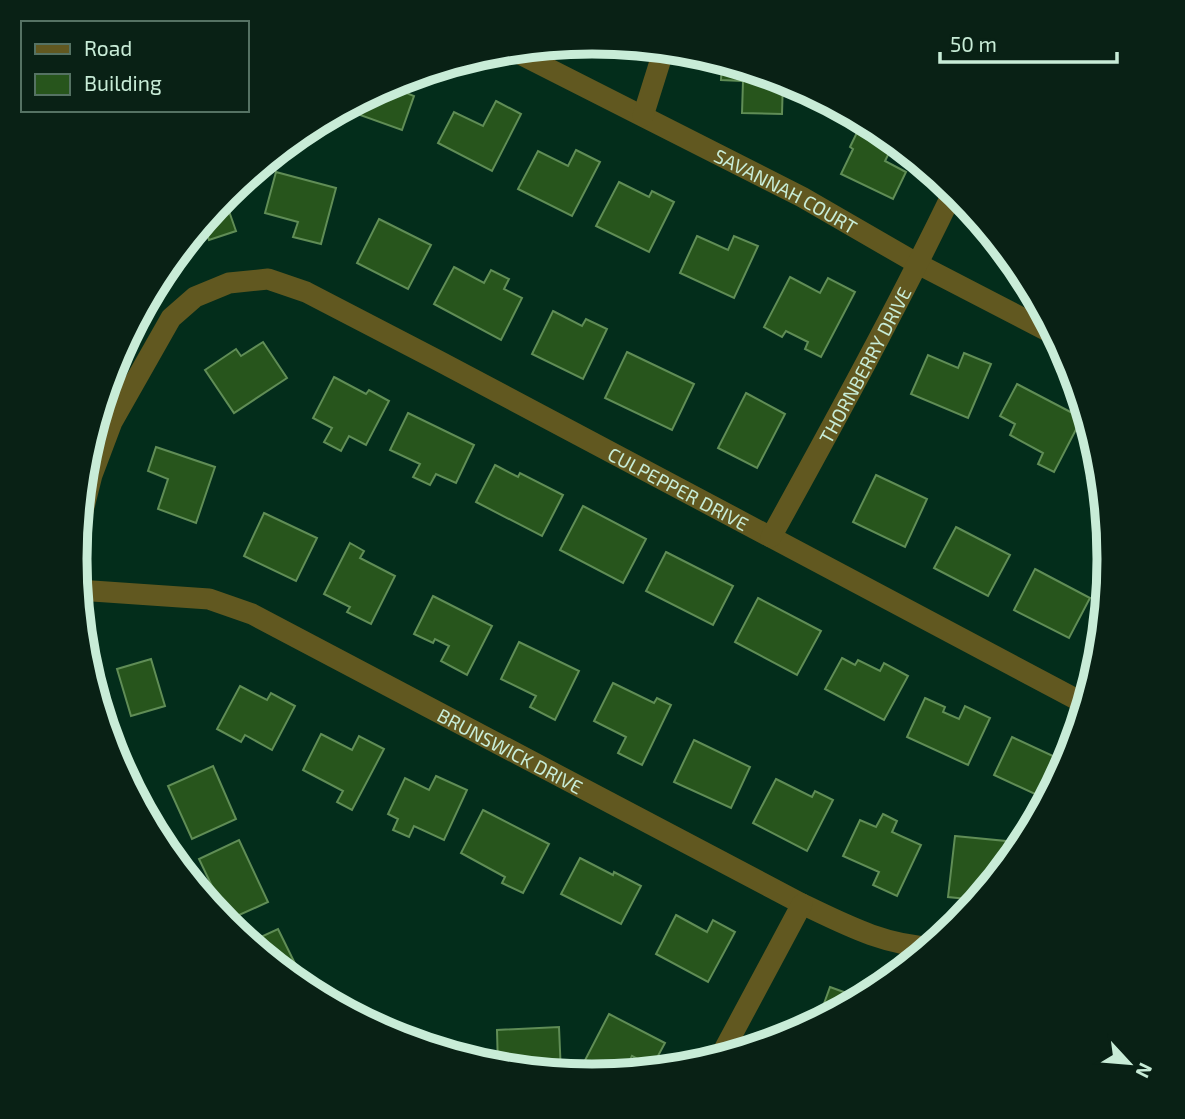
<svg xmlns="http://www.w3.org/2000/svg" width="1185" height="1119" font-family="'Exo 2',sans-serif">
  <style>
    .building { fill: #27551c; stroke: #608d56; stroke-width: 2 }
    .lines { fill: none; stroke-linecap: round; stroke-linejoin: round }
    .street { stroke: #615820; stroke-width: 21 }
    .labels { text-anchor: middle; dominant-baseline: central; stroke-width: 5; stroke-linejoin: round; paint-order: stroke }
    .street-label { font-size: 19px; fill: #c8ecd7; stroke: #092115 }
    .rim { fill: none; stroke: #c8ecd7; stroke-width: 9 }
  </style>
  <rect width="100%" height="100%" fill="#032d1b"/>
  <g class="building">
    <polygon points="722,60 783,79 782,114 742,113 743,81 721,80"/>
    <polygon points="395,81 403,84 401,91 414,96 402,130 346,110 347,107 380,89 384,91 385,86"/>
    <polygon points="496,101 521,114 492,171 438,143 454,112 483,126"/>
    <polygon points="863,120 880,129 895,141 885,161 906,172 893,199 841,174 853,149 850,147"/>
    <polygon points="576,150 600,162 572,216 518,189 538,151 568,166"/>
    <polygon points="276,172 336,188 321,244 293,237 298,222 265,213"/>
    <polygon points="619,182 649,197 652,191 674,202 649,252 596,226"/>
    <polygon points="224,197 236,231 209,240 204,225 199,227"/>
    <polygon points="379,219 431,245 408,289 357,263"/>
    <polygon points="697,236 728,250 734,236 758,246 734,298 680,273"/>
    <polygon points="454,267 484,283 491,270 509,279 504,289 522,298 501,340 434,304"/>
    <polygon points="790,277 820,293 828,278 855,292 821,357 805,349 808,342 786,331 782,337 764,327"/>
    <polygon points="553,311 582,326 586,319 607,329 583,379 532,354"/>
    <polygon points="263,342 287,378 234,413 205,370 236,349 241,356"/>
    <polygon points="627,352 694,384 672,430 605,398"/>
    <polygon points="964,353 991,364 968,418 911,394 928,355 958,368"/>
    <polygon points="334,377 366,394 369,390 389,401 366,445 349,436 341,451 324,442 332,428 313,418"/>
    <polygon points="1017,384 1082,418 1054,472 1038,464 1043,453 1010,435 1015,424 1000,416"/>
    <polygon points="746,393 785,414 757,468 718,448"/>
    <polygon points="408,413 474,445 456,483 436,474 430,485 413,477 420,464 390,450"/>
    <polygon points="156,447 215,467 196,523 158,509 168,479 148,471"/>
    <polygon points="1099,455 1100,459 1103,486 1087,478"/>
    <polygon points="495,465 518,477 520,473 563,495 542,536 476,502"/>
    <polygon points="876,475 927,499 905,547 853,522"/>
    <polygon points="583,506 646,539 623,583 560,550"/>
    <polygon points="264,513 317,538 296,581 244,556"/>
    <polygon points="956,527 1010,555 988,596 934,568"/>
    <polygon points="350,543 364,551 360,558 395,576 371,624 347,612 350,607 324,594"/>
    <polygon points="666,552 733,586 713,625 646,591"/>
    <polygon points="1035,569 1090,598 1069,638 1014,610"/>
    <polygon points="433,596 492,626 467,675 441,661 449,646 435,639 433,643 414,634"/>
    <polygon points="758,598 821,631 797,675 735,642"/>
    <polygon points="519,642 579,671 555,720 530,707 536,696 501,679"/>
    <polygon points="842,658 855,665 858,660 880,671 884,663 908,676 884,720 825,689"/>
    <polygon points="151,659 165,706 131,716 117,669"/>
    <polygon points="613,683 654,703 657,698 671,705 642,765 618,753 626,737 594,721"/>
    <polygon points="240,686 267,700 271,693 295,706 272,750 245,735 241,742 217,729"/>
    <polygon points="925,698 945,707 943,712 959,719 965,706 990,718 968,765 907,737"/>
    <polygon points="321,734 352,750 359,736 384,749 352,810 337,802 343,791 303,770"/>
    <polygon points="1012,737 1068,763 1048,800 994,775"/>
    <polygon points="694,740 750,767 731,808 674,782"/>
    <polygon points="213,766 236,819 192,839 168,786"/>
    <polygon points="436,776 467,790 444,840 414,826 409,837 393,830 398,819 388,814 405,778 429,790"/>
    <polygon points="776,779 812,797 815,791 833,800 807,851 753,823"/>
    <polygon points="483,810 549,844 523,893 502,883 505,877 461,853"/>
    <polygon points="883,814 897,821 892,832 921,845 897,896 873,885 879,872 843,856 860,820 876,827"/>
    <polygon points="955,836 1016,842 1015,857 991,886 979,884 977,900 948,897"/>
    <polygon points="239,840 268,902 228,920 199,859"/>
    <polygon points="580,858 613,875 614,872 641,886 621,924 561,894"/>
    <polygon points="676,915 707,932 713,920 735,932 708,982 656,954"/>
    <polygon points="278,929 308,990 306,990 248,943"/>
    <polygon points="830,987 863,999 818,1023 817,1023"/>
    <polygon points="609,1014 665,1043 652,1067 632,1056 623,1074 602,1076 582,1066"/>
    <polygon points="559,1027 561,1074 498,1068 497,1030"/>
    <polygon points="426,1047 473,1048 473,1061"/>
  </g>
  <g class="lines">
    <g class="street">
      <path id="s1" d="M512,50L802,197L918,264L1057,336"/>
      <polyline points="643,116 664,49"/>
      <path id="s2" d="M78,531L92,475L112,422L171,318L195,297L229,283L268,279L306,292L439,361L1087,705"/>
      <path id="s3" d="M771,537C834,423 897,308 954,190"/>
      <polyline points="75,561 76,545"/>
      <path id="s4" d="M78,590L209,599L252,614L802,904C844,924 885,946 933,947"/>
      <polyline points="719,1059 802,904"/>
    </g>
  </g>
  <g class="labels">
    <g class="street-label">
      <text stroke="none"><textPath href="#s1" startOffset="308">SAVANNAH COURT</textPath></text>
      <text stroke="none"><textPath href="#s3" startOffset="196">THORNBERRY DRIVE</textPath></text>
      <text stroke="none"><textPath href="#s2" startOffset="803">CULPEPPER DRIVE</textPath></text>
      <text stroke="none"><textPath href="#s4" startOffset="469">BRUNSWICK DRIVE</textPath></text>
    </g>
  </g>
  <path d="M0 0H1185V1119H0ZM87 559a505 505 0 1 1 1010 0a505 505 0 1 1-1010 0Z" fill="#092115" fill-rule="evenodd"/>
  <path class="rim" d="M87 559a505 505 0 1 1 1010 0a505 505 0 1 1-1010 0Z"/>
  <rect x="21" y="21" width="228" height="91" fill="#092115" stroke="#557263" stroke-width="2"/>
  <rect x="35" y="44" width="35" height="10" fill="#615820" stroke="#557263" stroke-width="2"/>
  <text x="84" y="56" font-size="21" fill="#c8ecd7">Road</text>
  <rect x="35" y="74" width="35" height="21" fill="#27551c" stroke="#557263" stroke-width="2"/>
  <text x="84" y="91" font-size="21" fill="#c8ecd7">Building</text>
  <g transform="translate(1129 1063) rotate(116)" stroke="#092115" stroke-width="5" paint-order="stroke">
  <path d="M0-5L12 26L0 18L-12 26Z" fill="#c8ecd7"/>
  <text y="-10" font-size="19" font-weight="bold" text-anchor="middle" fill="#c8ecd7">N</text>
  </g>
  <path d="M940 52v10h177v-10" fill="none" stroke="#c8ecd7" stroke-width="3.5"/>
  <text x="950" y="52" font-size="21" fill="#c8ecd7" stroke="#092115" stroke-width="5" paint-order="stroke">50 m</text>
</svg>
